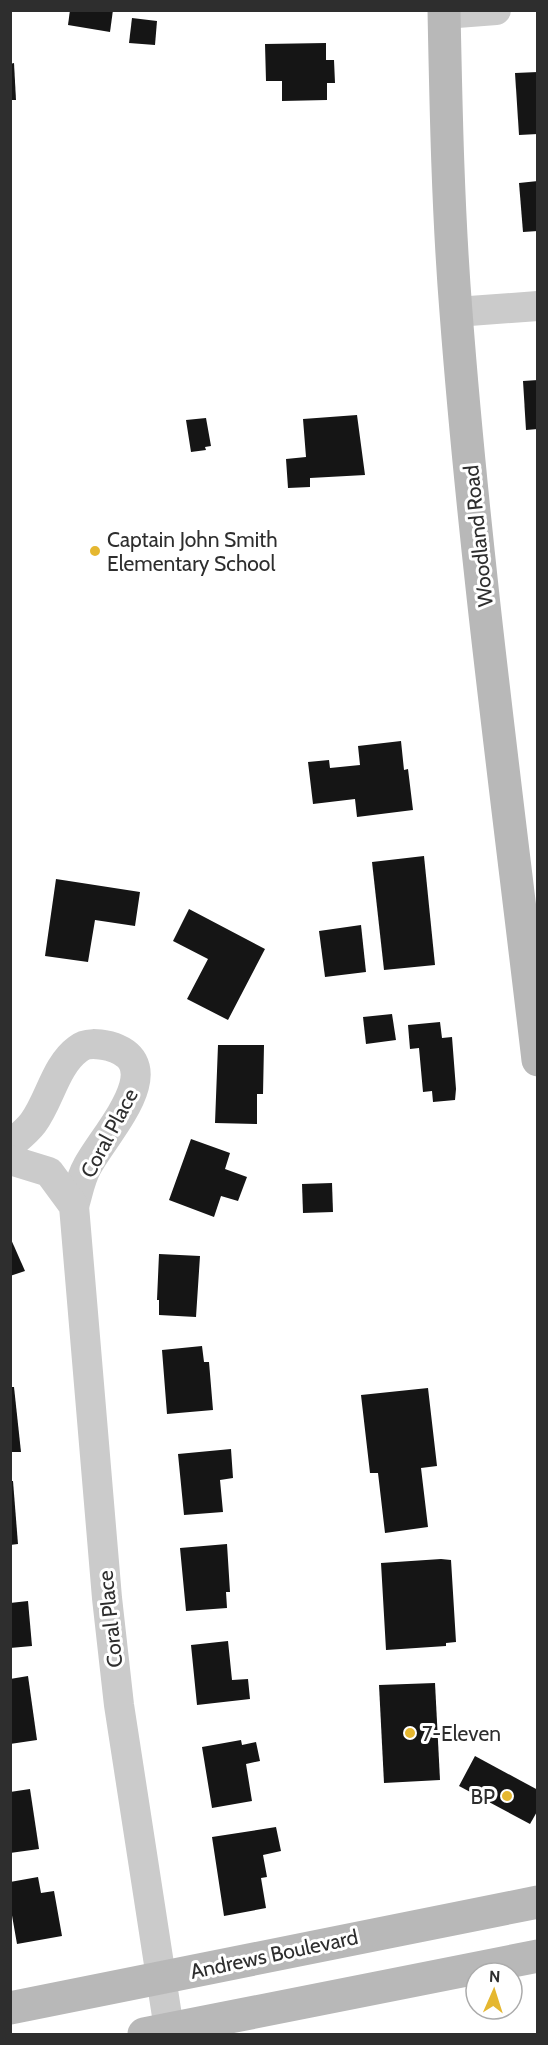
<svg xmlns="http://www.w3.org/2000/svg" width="548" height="2045" font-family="Cabin,sans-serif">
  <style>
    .building { fill: #151515 }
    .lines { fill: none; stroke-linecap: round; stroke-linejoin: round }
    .street { stroke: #cbcbcb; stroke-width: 30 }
    .secondary { stroke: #b8b8b8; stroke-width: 33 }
    .poi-dot { fill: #e5b730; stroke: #fff; stroke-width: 2 }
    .labels { text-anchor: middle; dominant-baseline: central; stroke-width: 6; stroke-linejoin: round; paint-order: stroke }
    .street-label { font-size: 21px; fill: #2e2e2e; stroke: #fff }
    .poi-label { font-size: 21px; fill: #2e2e2e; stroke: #fff; text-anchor: start }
  </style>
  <rect width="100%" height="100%" fill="#fff"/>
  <g class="building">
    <polygon points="70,10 113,10 110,32 68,25"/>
    <polygon points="132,18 157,21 155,45 129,43"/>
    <polygon points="326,43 326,60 334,60 335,83 327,83 327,100 282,101 282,81 266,81 265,44"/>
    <polygon points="14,63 16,100 10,100 10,64"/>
    <polygon points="538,72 538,134 519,135 515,73"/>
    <polygon points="538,181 538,231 523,232 519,183"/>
    <polygon points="538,380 538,429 526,430 523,381"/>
    <polygon points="357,415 365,475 310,478 310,487 288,488 286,459 306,457 303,419"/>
    <polygon points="206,418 211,446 205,447 206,450 191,452 186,420"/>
    <polygon points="401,741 404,770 408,769 413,810 357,817 355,799 313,804 308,762 329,760 330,768 360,765 358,746"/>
    <polygon points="424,856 435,965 384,970 372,862"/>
    <polygon points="56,879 140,892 135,926 95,920 88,962 45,956"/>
    <polygon points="189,909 265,949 228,1020 187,999 208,959 173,941"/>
    <polygon points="361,925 366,972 325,977 319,931"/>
    <polygon points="392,1014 396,1040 366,1044 363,1017"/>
    <polygon points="440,1022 442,1038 452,1037 456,1089 455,1100 433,1102 432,1091 423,1092 419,1048 410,1049 408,1025"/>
    <polygon points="218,1045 264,1045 263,1094 257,1094 257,1124 215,1123"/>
    <polygon points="191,1139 230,1153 225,1169 247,1177 238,1201 221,1196 214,1217 169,1200"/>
    <polygon points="332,1183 333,1212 303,1213 302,1184"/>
    <polygon points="10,1237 25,1271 10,1276"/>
    <polygon points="159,1254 200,1256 196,1317 159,1315 159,1300 157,1300"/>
    <polygon points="202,1346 204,1362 209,1362 213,1410 167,1414 162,1350"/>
    <polygon points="10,1387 14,1387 21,1452 10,1452"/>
    <polygon points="428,1388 437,1466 421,1468 428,1527 385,1533 378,1473 370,1473 361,1395"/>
    <polygon points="231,1449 233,1478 220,1480 223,1512 184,1515 178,1454"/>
    <polygon points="10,1481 13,1481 18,1544 10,1545"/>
    <polygon points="227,1544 230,1592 226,1592 227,1608 186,1611 180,1548"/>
    <polygon points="441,1559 451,1560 456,1642 446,1643 446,1646 386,1650 381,1563"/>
    <polygon points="28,1601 32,1646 10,1648 10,1603"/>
    <polygon points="228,1641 232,1680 248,1679 250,1699 197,1705 191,1645"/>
    <polygon points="28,1676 37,1740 10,1744 10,1679"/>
    <polygon points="435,1683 440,1780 384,1783 379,1685"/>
    <polygon points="241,1740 242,1745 256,1742 260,1761 246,1764 252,1801 212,1808 202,1747"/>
    <polygon points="475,1756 538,1790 538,1810 530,1824 459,1786"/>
    <polygon points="30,1789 39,1849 10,1853 10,1792"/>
    <polygon points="276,1827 281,1851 263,1855 267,1877 261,1878 266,1908 224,1916 212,1837"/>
    <polygon points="38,1877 41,1893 54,1891 62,1936 17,1944 10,1904 10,1882"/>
  </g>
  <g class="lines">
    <g class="street">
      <polyline points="444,14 496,10"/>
      <polyline points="456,312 538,306"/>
      <path d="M10,1145C18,1138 27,1131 33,1123C50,1100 55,1066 78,1049C86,1042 99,1044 109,1046C173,1064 104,1134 87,1167C80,1179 78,1194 74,1206"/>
      <polyline points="10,1160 49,1172 74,1206 107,1598 119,1705 169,2029"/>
    </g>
    <g class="secondary">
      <path d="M444,10C446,111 448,212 456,312C475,562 509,811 538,1060"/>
      <polyline points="10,2008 538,1902"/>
      <polyline points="144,2034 538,1956"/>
    </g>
  </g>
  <g class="poi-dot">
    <circle cx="95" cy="551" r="6"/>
    <circle cx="410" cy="1733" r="6"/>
    <circle cx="507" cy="1796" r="6"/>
  </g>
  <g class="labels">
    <g class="street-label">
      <text transform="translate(478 536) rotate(-96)">Woodland Road</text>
      <text transform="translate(109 1133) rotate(-62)">Coral Place</text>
      <text transform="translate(110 1619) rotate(-96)">Coral Place</text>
      <text transform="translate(274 1954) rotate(-12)">Andrews Boulevard</text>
    </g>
    <g class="poi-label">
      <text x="107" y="539">Captain John Smith<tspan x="107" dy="24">Elementary School</tspan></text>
      <text x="422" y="1733">7-Eleven</text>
      <text x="495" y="1796" text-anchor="end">BP</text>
    </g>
  </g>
  <rect width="548" height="2045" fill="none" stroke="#2e2e2e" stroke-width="24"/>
  <g transform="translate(494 1991) rotate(3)"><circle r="28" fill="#ffffff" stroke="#ababab" stroke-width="1.5"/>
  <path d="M0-4.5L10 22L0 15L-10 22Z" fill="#e5b730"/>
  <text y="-9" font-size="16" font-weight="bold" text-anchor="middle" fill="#2e2e2e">N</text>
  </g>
</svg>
